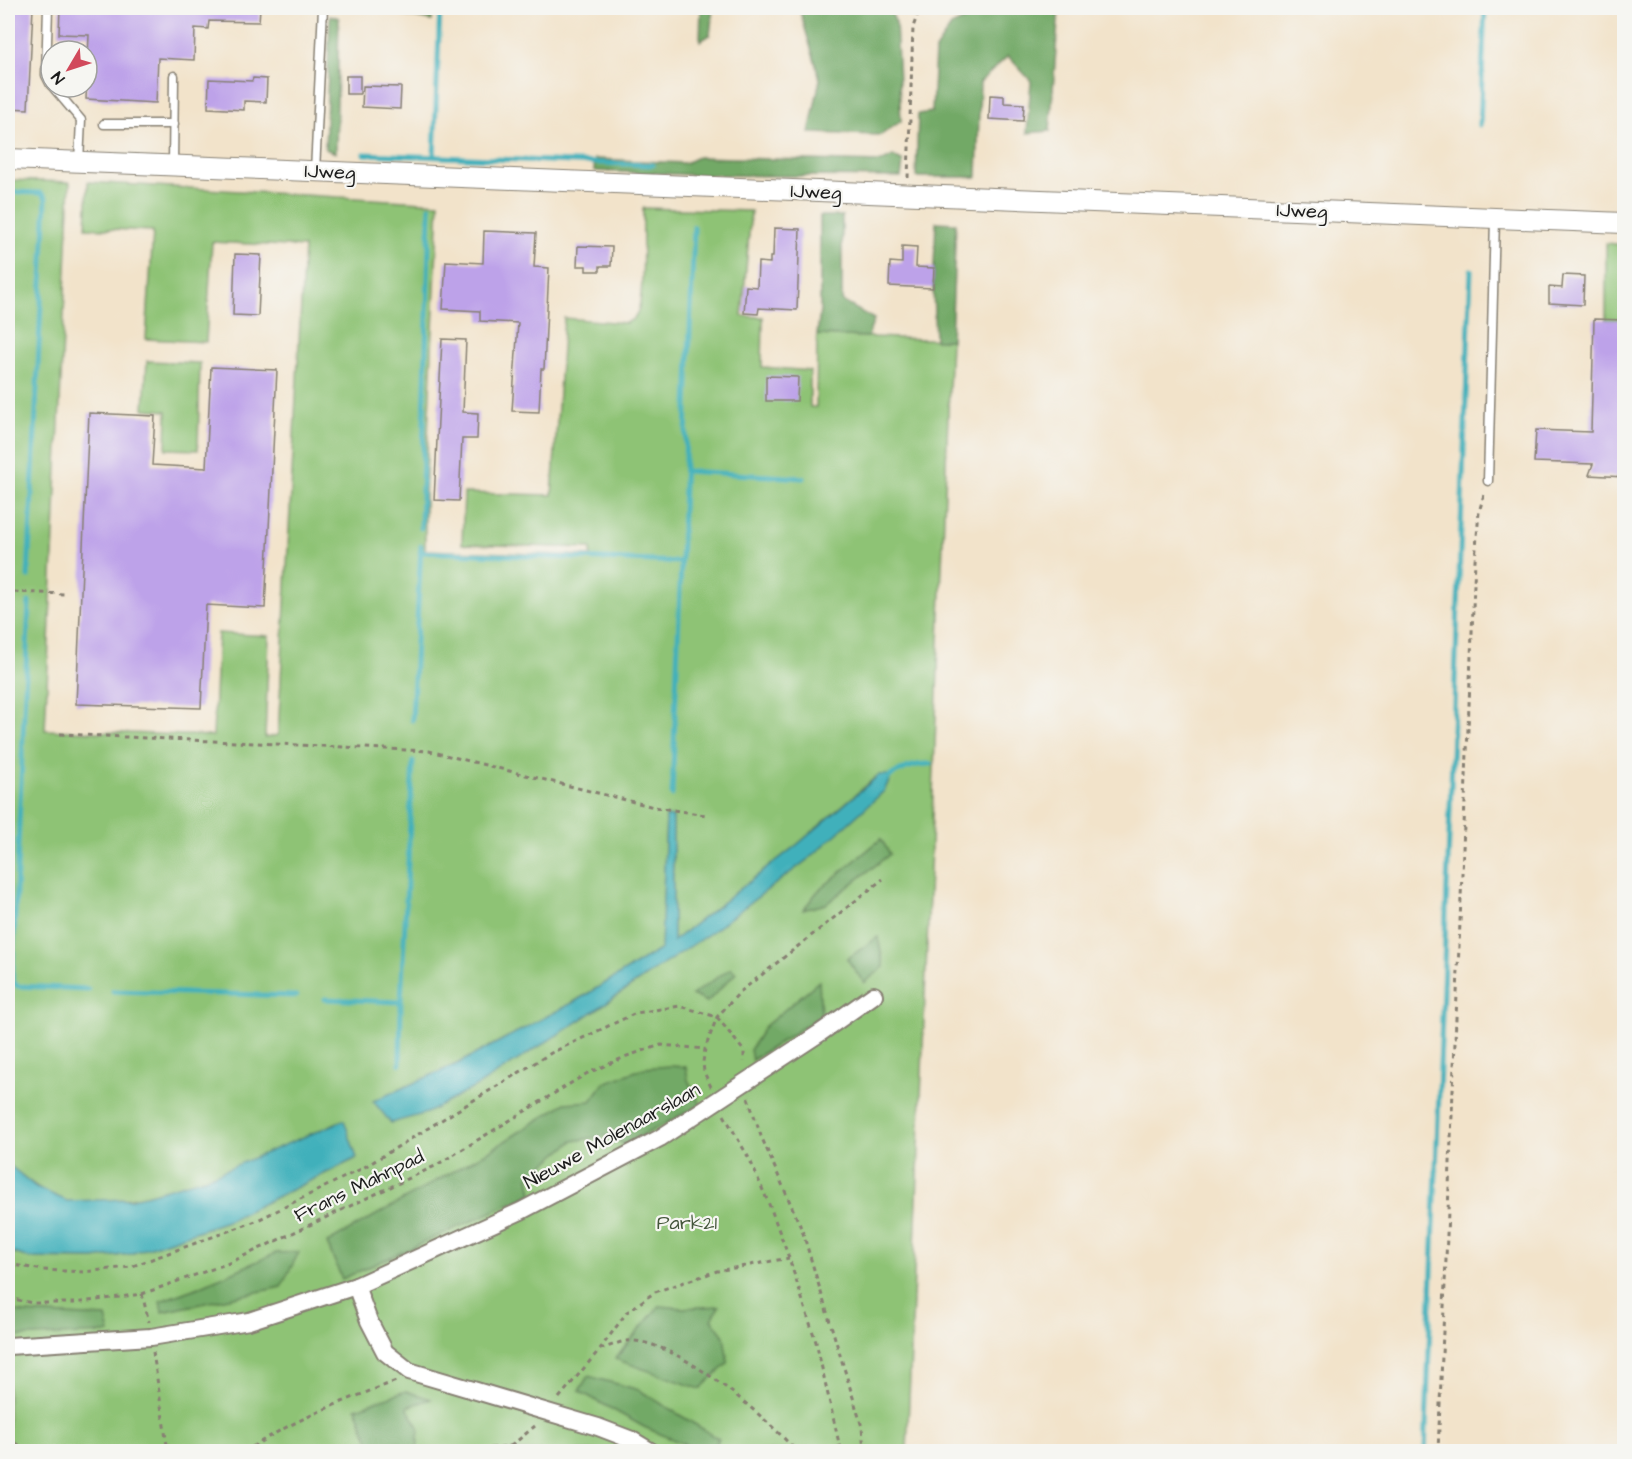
<svg xmlns="http://www.w3.org/2000/svg" width="1632" height="1459" font-family="'Architects Daughter',sans-serif">
  <style>
    .green { fill: #8ec374; stroke: #557048; stroke-width: 1.5; fill-rule: evenodd }
    .forest { fill: #72a966; stroke: #476241; stroke-width: 1.5 }
    .water { fill: #40b0bb; stroke: #2e666c; stroke-width: 1.5 }
    .lines { fill: none; stroke-linecap: round; stroke-linejoin: round }
    .stream { stroke: #40b0bb; stroke-width: 5 }
    .building { fill: #bda2e9 }
    .service-casing { stroke: #878073; stroke-width: 11 }
    .minor-casing { stroke: #878073; stroke-width: 20 }
    .tertiary-casing { stroke: #878073; stroke-width: 22 }
    .path { stroke: #878073; stroke-width: 3; stroke-dasharray: 4.5 4.5; stroke-linecap: butt }
    .service { stroke: #fff; stroke-width: 8 }
    .minor { stroke: #fff; stroke-width: 16 }
    .tertiary { stroke: #fff; stroke-width: 20 }
    .labels { text-anchor: middle; dominant-baseline: central; stroke-width: 4.5; stroke-linejoin: round; paint-order: stroke }
    .street-label { font-size: 20px; fill: #1c1c1c; stroke: #f6f6f2 }
    .park-label { font-size: 20px; fill: #44563b; stroke: #f6f6f2 }
  </style>
  <rect width="100%" height="100%" fill="#f6f6f2"/>
  <filter id="ink" filterUnits="userSpaceOnUse"><feTurbulence type="fractalNoise" baseFrequency=".0167" numOctaves="2"/><feDisplacementMap in="SourceGraphic" scale="12" xChannelSelector="R" yChannelSelector="G"/><feConvolveMatrix kernelMatrix="1 2 1 2 8 2 1 2 1" color-interpolation-filters="sRGB"/></filter>
  <filter id="wash" filterUnits="userSpaceOnUse"><feTurbulence type="fractalNoise" baseFrequency=".008" numOctaves="4" result="noise"/><feDisplacementMap in="SourceGraphic" scale="24" xChannelSelector="R" yChannelSelector="G"/><feGaussianBlur stdDeviation="1.35" result="paint"/><feColorMatrix in="noise" values="0 0 0 0 0 0 0 0 0 0 0 0 0 0 0 0 0 1.4 0 .05"/><feComposite in="paint" operator="in"/></filter>
  <g filter="url(#wash)">
    <rect width="100%" height="100%" fill="#f2e3ca"/>
    <g class="green">
      <path d="M8,180L70,182L45,730L213,736L218,633L269,636L265,738L278,735L304,247L212,242L206,342L146,339L153,231L86,228L88,182L439,203L425,499V550L591,556V548L462,544L464,493L552,495L564,318L626,323C631,320 635,319 637,314C645,295 642,231 643,208L751,211L742,316L763,317L762,367L810,371V407H816L817,335L951,340L907,1451L8,1452V1251L29,1258L93,1259L130,1254L227,1221L357,1158L343,1120C268,1152 170,1202 88,1202C81,1202 72,1203 65,1201C43,1193 25,1179 8,1164ZM878,775L811,857L710,933L579,1021L374,1101L457,1064L574,1002L662,949L666,816L673,817V941L798,844Z"/>
      <polygon points="1606,243 1624,245 1624,320 1606,320"/>
      <polygon points="147,361 200,363 198,450 166,449 167,411 144,409"/>
    </g>
    <g class="forest">
      <polygon points="401,8 433,8 432,21 401,15"/>
      <polygon points="701,8 713,8 710,35 700,41"/>
      <polygon points="799,8 889,8 896,23 901,121 881,135 809,133 820,79"/>
      <polygon points="1023,8 1059,8 1050,131 1027,133 1031,81 1008,56 980,82 977,177 916,177 918,114 932,112 935,50 951,26 975,15"/>
      <polygon points="330,15 339,18 336,153 325,149"/>
      <polygon points="893,156 903,162 901,177 698,175 594,171 595,159 685,163 698,157 881,162"/>
      <polygon points="820,216 842,216 842,301 874,319 868,337 817,335 820,310"/>
      <polygon points="936,222 956,223 951,340 935,340 933,288"/>
      <polygon points="881,839 890,854 826,904 803,910 817,892"/>
      <polygon points="878,937 884,967 864,983 847,959"/>
      <polygon points="731,968 736,973 707,1002 692,995"/>
      <polygon points="819,981 821,1016 752,1060 750,1050 764,1027"/>
      <polygon points="670,1066 686,1067 688,1080 701,1105 624,1145 611,1135 573,1141 529,1177 532,1194 342,1279 327,1243 494,1148 565,1103 591,1101 604,1083 644,1068"/>
      <polygon points="299,1252 281,1287 162,1312 160,1301 199,1287 276,1253"/>
      <polygon points="659,1306 683,1308 719,1306 712,1320 724,1336 728,1363 700,1389 615,1359"/>
      <polygon points="8,1309 24,1313 106,1317 110,1333 8,1337"/>
      <polygon points="588,1376 639,1390 719,1439 709,1451 700,1451 644,1427 579,1391"/>
      <polygon points="406,1391 431,1399 407,1407 419,1429 417,1451 373,1451 356,1408"/>
    </g>
    <g class="water">
      <polygon points="879,775 892,775 884,791 811,857 710,933 579,1021 479,1085 427,1113 391,1123 373,1101 457,1064 574,1002 661,949 666,816 673,817 673,941 798,844"/>
      <polygon points="344,1120 357,1158 227,1221 130,1254 93,1259 29,1258 8,1251 8,1164 36,1187 67,1201 132,1199 208,1177"/>
    </g>
    <g class="lines">
      <g class="stream">
        <polyline points="1480,125 1485,8"/>
        <polyline points="364,154 653,165"/>
        <polyline points="434,156 440,8"/>
        <polyline points="8,192 41,193 46,198 28,577"/>
        <polyline points="685,471 803,478"/>
        <polyline points="421,528 430,207"/>
        <polyline points="420,552 680,562"/>
        <polyline points="29,602 12,980 17,986 88,989"/>
        <polyline points="412,720 421,546"/>
        <path d="M886,779C900,769 914,763 931,764"/>
        <polyline points="672,795 694,227"/>
        <polyline points="113,991 296,996"/>
        <polyline points="325,999 401,1002"/>
        <polyline points="400,1064 401,1002 413,761"/>
        <polyline points="1425,1452 1471,270"/>
      </g>
    </g>
    <g id="blocks">
      <g class="building">
        <polygon points="8,8 33,8 28,109 8,108"/>
        <polygon points="60,8 260,8 259,22 209,21 208,29 195,28 194,60 158,58 156,103 86,99 89,35 59,34"/>
        <rect x="346" y="76" width="14" height="18"/>
        <polygon points="253,78 267,79 266,102 244,101 244,110 208,108 209,79 252,81"/>
        <polygon points="363,86 401,87 400,109 362,107"/>
        <polygon points="990,95 1004,96 1004,103 1024,104 1023,121 989,119"/>
        <polygon points="774,228 800,229 797,310 759,308 758,314 744,313 746,286 757,287 758,262 770,263 770,257 773,257"/>
        <polygon points="484,231 536,233 534,267 549,268 544,369 541,369 539,412 512,411 518,323 480,321 480,311 443,309 446,261 483,263"/>
        <polygon points="578,246 612,247 611,266 600,266 600,271 586,271 586,266 577,266"/>
        <polygon points="902,246 917,247 916,267 934,268 933,288 889,286 890,262 902,263"/>
        <polygon points="235,254 261,255 258,316 233,315"/>
        <polygon points="1563,275 1584,276 1583,305 1549,303 1549,287 1562,288"/>
        <polygon points="1594,319 1624,320 1624,477 1589,475 1593,464 1534,462 1536,430 1591,432"/>
        <polygon points="442,339 466,340 463,412 478,413 477,439 462,439 459,501 434,500"/>
        <polygon points="211,367 277,370 265,608 206,605 201,708 76,704 89,413 155,416 152,465 206,468"/>
        <polygon points="766,376 798,377 797,401 766,401"/>
      </g>
    </g>
  </g>
  <g filter="url(#ink)">
    <use href="#blocks" fill-opacity="0" stroke="#878073" stroke-width="1.5"/>
    <g class="lines">
      <g class="service-casing">
        <g id="service">
          <polyline points="48,8 46,75 51,85"/>
          <polyline points="53,87 81,120 79,162"/>
          <polyline points="104,124 174,124"/>
          <polyline points="173,165 174,76"/>
          <polyline points="315,171 323,8"/>
          <polyline points="1488,481 1495,219"/>
        </g>
      </g>
      <g class="minor-casing">
        <g id="minor">
          <polyline points="356,1286 369,1321 385,1352 409,1371 598,1427 632,1440 652,1452"/>
          <polyline points="8,1346 151,1337 249,1321 356,1286 521,1211 660,1138 820,1033 874,995"/>
        </g>
      </g>
      <g class="tertiary-casing">
        <polyline id="tertiary" points="8,159 1624,223"/>
      </g>
      <g class="path">
        <polyline points="908,178 913,27 920,8"/>
        <polyline points="14,592 66,594"/>
        <polyline points="60,734 429,751 654,807 706,815"/>
        <polyline points="711,1087 704,1072 703,1062 705,1049 717,1017 740,992 883,879"/>
        <polyline points="748,1098 761,1136 802,1230 862,1427 864,1452"/>
        <polyline points="724,1115 750,1160 771,1209 789,1258 816,1342 841,1452"/>
        <polyline points="8,1264 43,1270 84,1272 130,1267 256,1221 363,1168 551,1053 636,1013 680,1006 717,1017 744,1051 744,1062"/>
        <polyline points="142,1294 149,1322"/>
        <polyline points="8,1298 33,1303 74,1303 142,1294 229,1263 435,1166 586,1074 627,1056 661,1045 705,1049"/>
        <path d="M600,1349C609,1347 618,1342 627,1341C675,1337 766,1417 797,1452"/>
        <polyline points="153,1352 168,1452"/>
        <polyline points="559,1398 600,1349 627,1312 655,1292 717,1271 789,1258"/>
        <polyline points="8,1438 30,1452"/>
        <polyline points="511,1446 535,1426"/>
        <path d="M245,1452C291,1420 344,1401 396,1381"/>
        <polyline points="455,1452 511,1446 541,1452"/>
        <polyline points="1438,1452 1475,560 1479,512 1485,491"/>
      </g>
      <use href="#service" class="service"/>
      <use href="#minor" class="minor"/>
      <use href="#tertiary" class="tertiary"/>
    </g>
  </g>
  <g class="labels">
    <g class="street-label">
      <text transform="translate(330 172) rotate(2)">IJweg</text>
      <text transform="translate(816 192) rotate(2)">IJweg</text>
      <text transform="translate(1302 211) rotate(2)">IJweg</text>
      <text transform="translate(612 1136) rotate(-29)">Nieuwe Molenaarslaan</text>
      <text transform="translate(359 1186) rotate(-26)">Frans Mahnpad</text>
    </g>
    <g class="park-label">
      <text x="687" y="1223">Park21</text>
    </g>
  </g>
  <rect width="1632" height="1459" fill="none" stroke="#f6f6f2" stroke-width="30"/>
  <g transform="translate(69 69) rotate(231)"><circle r="28" fill="#f6f6f2" stroke="#9f9f9c" stroke-width="1.5"/>
  <path d="M0-4.5L10 22L0 15L-10 22Z" fill="#d1495b"/>
  <text y="-9" font-size="16" font-weight="bold" text-anchor="middle" fill="#1c1c1c">N</text>
  </g>
</svg>
